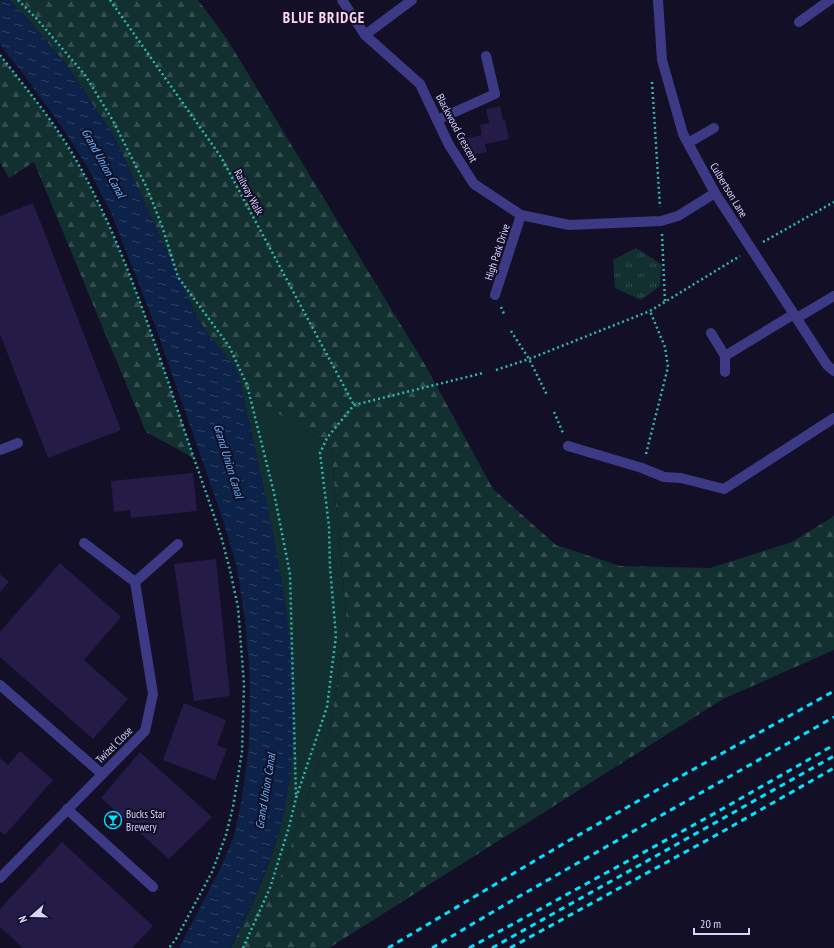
<svg xmlns="http://www.w3.org/2000/svg" width="834" height="948" font-family="'PT Sans Narrow',sans-serif">
  <style>
    .grass { fill: #12302f }
    .forest { fill: url(#forest-firs) }
    .park { fill: url(#park-tufts) }
    .water { fill: url(#water-ripples) }
    .building { fill: #241b47 }
    .lines { fill: none; stroke-linecap: round; stroke-linejoin: round }
    .path { stroke: #2fb8b0; stroke-width: 2.5; stroke-dasharray: 2 3; stroke-linecap: butt }
    .lane { stroke: #3d3a85; stroke-width: 10 }
    .street { stroke: #3d3a85; stroke-width: 10 }
    .rail { stroke: #00e5ff; stroke-width: 3; stroke-dasharray: 6 5; stroke-linecap: butt }
    .labels { text-anchor: middle; dominant-baseline: central; stroke-width: 4; stroke-linejoin: round; paint-order: stroke }
    .street-label { font-size: 11px; fill: #d9d4ff; stroke: #130f26 }
    .poi-label { font-size: 11px; fill: #d9d4ff; stroke: #130f26; text-anchor: start }
    .water-label { font-size: 12px; font-style: italic; fill: #62b6ff; stroke: #130f26 }
    .district-label { font-size: 15px; font-weight: bold; letter-spacing: 1px; fill: #ffd6f0; stroke: #130f26 }
  </style>
  <defs>
    <pattern id="forest-firs" width="22" height="20" patternUnits="userSpaceOnUse"><rect width="22" height="20" fill="#12302f"/><path d="M5 1l3.5 6h-7zM16 11l3.5 6h-7z" fill="#344d4e"/></pattern>
    <pattern id="park-tufts" width="24" height="20" patternUnits="userSpaceOnUse"><rect width="24" height="20" fill="#12302f"/><path d="M3 7l-1-3M5 7V3M7 7l1-3M15 17l-1-3M17 17v-4M19 17l1-3" fill="none" stroke="#344d4e"/></pattern>
    <pattern id="water-ripples" width="26" height="14" patternUnits="userSpaceOnUse"><rect width="26" height="14" fill="#0c2248"/><path d="M2 4q2-2 4 0t4 0M15 11q2-2 4 0t4 0" fill="none" stroke="#2f4163"/></pattern>
  </defs>
  <rect width="100%" height="100%" fill="#130f26"/>
  <path class="grass" d="M242,391L331,447L347,624L330,730L278,884L251,907C263,878 276,849 282,818C305,718 290,620 270,521C261,477 252,434 242,391Z"/>
  <g class="forest">
    <polygon points="9,0 198,0 227,39 424,363 493,489 556,545 620,566 710,568 792,542 834,516 834,650 723,699 329,948 231,948 251,907 278,884 330,730 347,624 331,447 242,391 239,376 234,366 208,334 196,315 114,136 66,64 26,17"/>
    <path d="M0,55C25,87 51,118 71,152C127,247 158,354 194,458L146,432L34,162L9,178L0,162Z"/>
  </g>
  <polygon class="park" points="636,248 661,264 660,286 641,300 615,288 613,260"/>
  <path class="water" d="M0,0H9L26,17L66,64L114,136L196,315L208,334L234,366L239,376L242,391C252,435 262,479 271,523C290,619 306,723 282,820C271,865 251,906 231,948H179L220,869L234,836L242,798L249,742L250,678L245,620L237,568L223,520L156,328L112,215L89,170L62,127L21,71L0,45Z"/>
  <g class="building">
    <polygon points="500,106 503,120 505,120 509,139 485,144 487,152 471,155 467,138 482,135 480,125 489,123 486,109"/>
    <polygon points="33,203 121,430 48,458 0,334 0,216"/>
    <polygon points="193,473 197,511 131,518 130,510 114,512 111,481"/>
    <polygon points="216,559 230,696 194,701 174,564"/>
    <polygon points="60,563 121,617 84,660 128,699 93,739 0,657 0,632"/>
    <polygon points="0,574 9,582 0,592"/>
    <polygon points="184,703 226,720 217,745 227,749 215,780 163,760"/>
    <polygon points="20,751 53,780 5,835 0,831 0,758 8,765"/>
    <polygon points="140,752 212,817 169,859 101,798"/>
    <polygon points="62,842 153,926 132,948 23,948 0,927 0,909"/>
  </g>
  <g class="lines">
    <g class="path">
      <polyline points="18,0 36,18 85,75 112,119 147,188 162,226 178,277 229,346 247,385 274,493 290,574 296,798"/>
      <polyline points="110,0 221,157 354,405"/>
      <path d="M0,55C25,87 51,118 72,153C115,226 142,307 170,387C186,437 204,486 221,536L230,570L238,607L244,684L242,752L233,807L226,835L212,872L176,939L169,948"/>
      <polyline points="652,82 660,207"/>
      <polyline points="662,234 665,302"/>
      <polyline points="763,242 834,202"/>
      <polyline points="501,307 504,314"/>
      <polyline points="511,331 529,359 547,395"/>
      <polyline points="496,370 529,359 650,311 740,256"/>
      <polyline points="554,412 563,433"/>
      <polyline points="646,454 668,367 665,347 650,311"/>
      <polyline points="243,948 270,888 289,827 296,798 327,707 336,636 330,567 329,526 320,453 327,438 354,405 483,373"/>
    </g>
    <g class="lane">
      <polyline points="799,22 830,0"/>
      <polyline points="365,35 412,0"/>
      <polyline points="437,120 495,94 486,56"/>
      <polyline points="688,143 714,128"/>
      <polyline points="797,318 834,296"/>
      <polyline points="711,333 725,356 725,372"/>
      <polyline points="725,356 794,314"/>
      <polyline points="0,450 18,443"/>
      <polyline points="0,685 102,774"/>
      <polyline points="67,809 153,887"/>
    </g>
    <g class="street">
      <polyline points="342,0 365,35 420,84 449,145 474,184 521,215 569,225 661,221 678,216 715,193"/>
      <polyline points="658,0 662,60 683,134 715,193 827,365 834,371"/>
      <polyline points="495,295 521,215"/>
      <polyline points="568,446 642,468 664,477 681,478 724,489 834,418"/>
      <polyline points="135,582 178,544"/>
      <polyline points="0,878 145,731 153,694 135,582 84,543"/>
    </g>
    <g class="rail">
      <polyline points="388,948 563,844 685,774 834,691"/>
      <polyline points="432,948 518,897 834,717"/>
      <polyline points="469,948 710,816 834,745"/>
      <polyline points="492,948 834,756"/>
      <polyline points="510,948 720,833 834,768"/>
    </g>
  </g>
  <defs>
    <g id="bar-ring" transform="scale(0.9)"><circle r="9.5" fill="#130f26" stroke="#00e5ff" stroke-width="1.5"/><path d="M-6-5H6L.8 .8V4.5H3.5V6h-7V4.5H-.8V.8Z" fill="#00e5ff"/></g>
  </defs>
  <g fill-rule="evenodd">
    <use href="#bar-ring" x="113" y="820"/>
  </g>
  <g class="labels">
    <g class="street-label">
      <text transform="translate(457 128) rotate(62)">Blackwood Crescent</text>
      <text transform="translate(729 190) rotate(59)">Culbertson Lane</text>
      <text transform="translate(249 192) rotate(62)">Railway Walk</text>
      <text transform="translate(497 252) rotate(-72)">High Park Drive</text>
      <text transform="translate(114 745) rotate(-45)">Twizel Close</text>
    </g>
    <g class="poi-label">
      <text x="126" y="814">Bucks Star<tspan x="126" dy="13">Brewery</tspan></text>
    </g>
    <g class="water-label">
      <text transform="translate(104 163) rotate(61)">Grand Union Canal</text>
      <text transform="translate(229 461) rotate(73)">Grand Union Canal</text>
      <text transform="translate(265 791) rotate(-81)">Grand Union Canal</text>
    </g>
    <g class="district-label">
      <text x="324" y="17">BLUE BRIDGE</text>
    </g>
  </g>
  <g transform="translate(32 916) rotate(250)" stroke="#130f26" stroke-width="3" paint-order="stroke">
  <path d="M0-3L7 15L0 10L-7 15Z" fill="#d9d4ff"/>
  <text y="-6" font-size="11" font-weight="bold" text-anchor="middle" fill="#d9d4ff">N</text>
  </g>
  <path d="M694 928v6h55v-6" fill="none" stroke="#d9d4ff" stroke-width="2"/>
  <text x="700" y="928" font-size="12" fill="#d9d4ff" stroke="#130f26" stroke-width="3" paint-order="stroke">20 m</text>
</svg>
